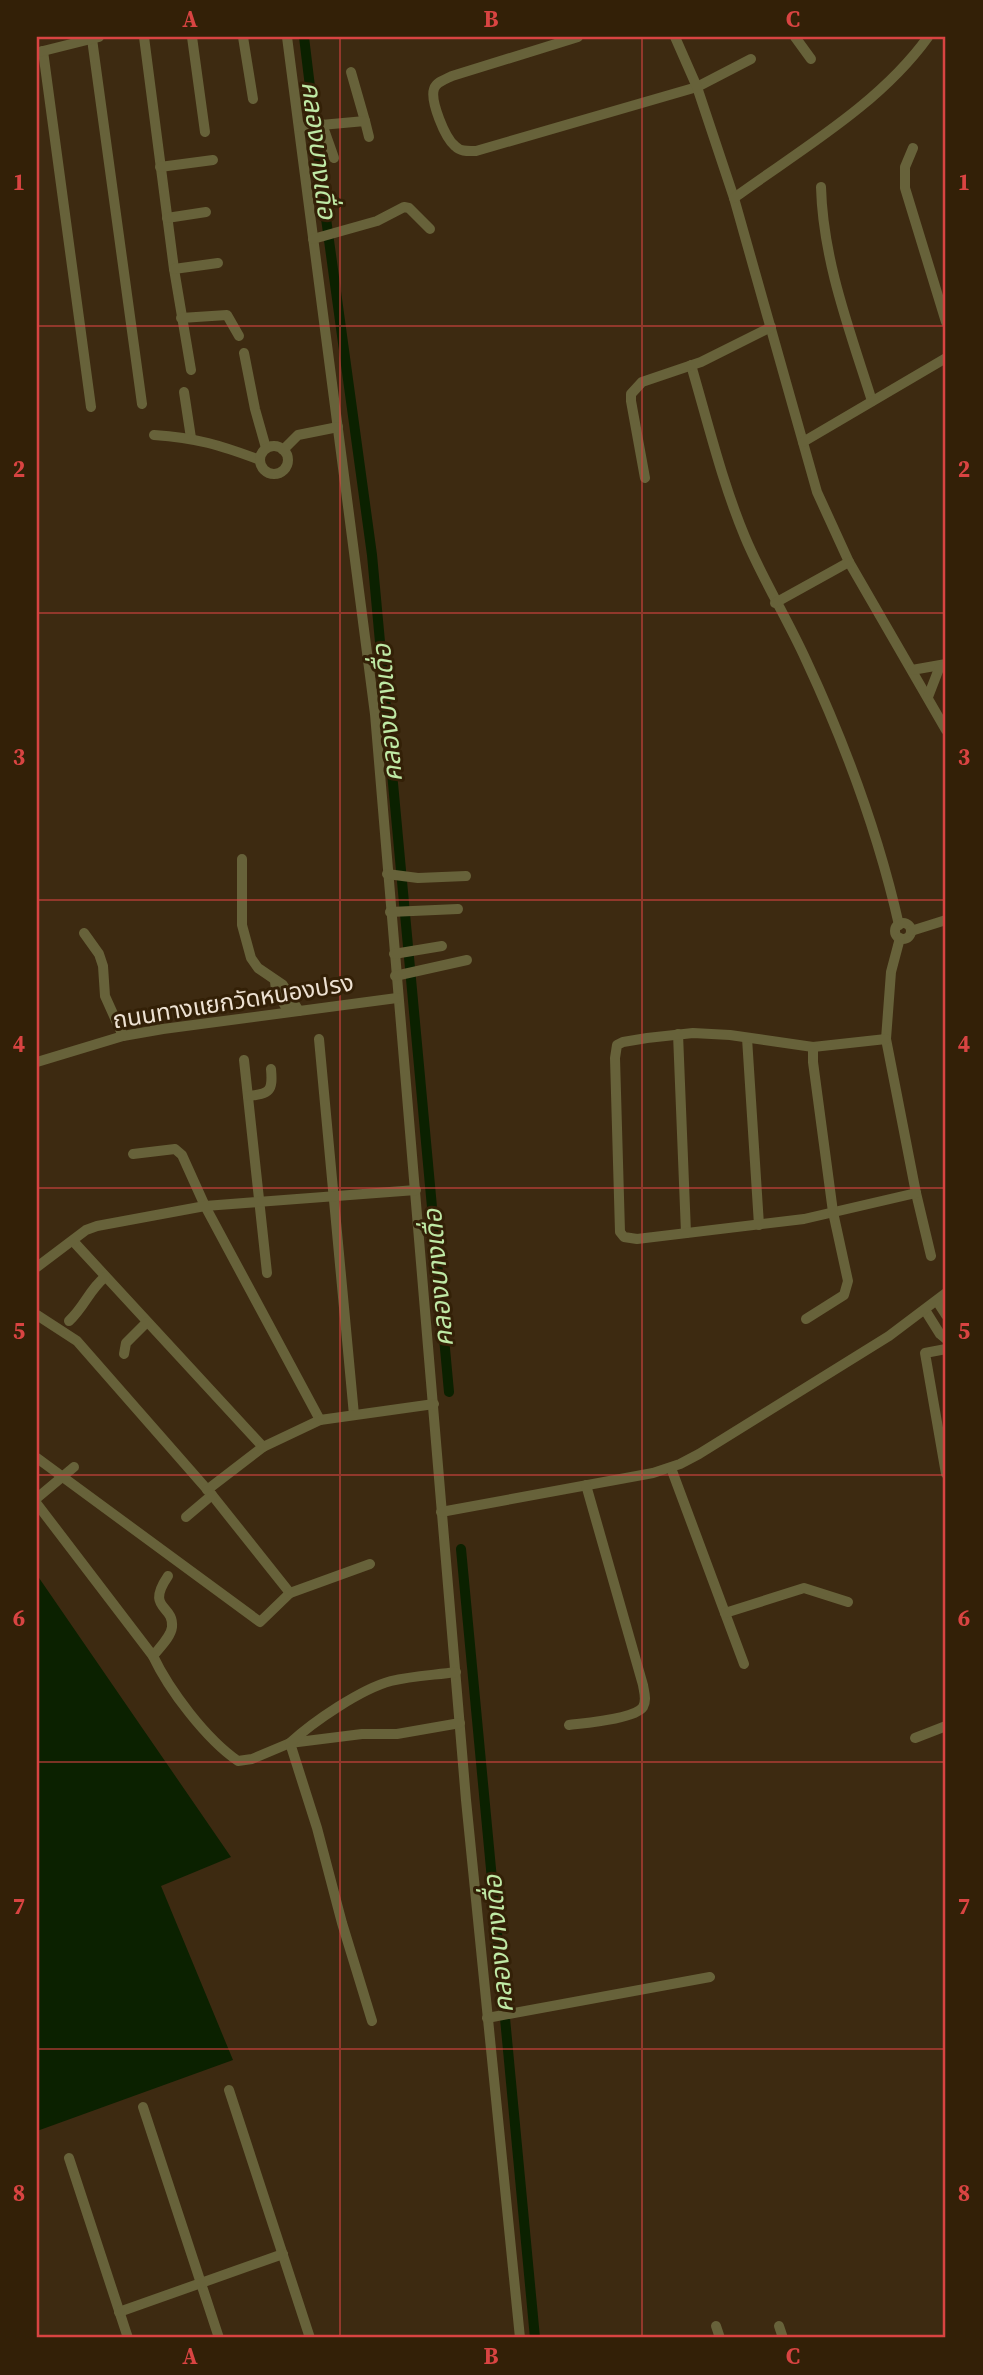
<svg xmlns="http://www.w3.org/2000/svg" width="983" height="2375" font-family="'Source Serif 4','Noto Sans Thai',serif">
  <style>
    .water { fill: #0b2100 }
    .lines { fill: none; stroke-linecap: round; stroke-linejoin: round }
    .canal { stroke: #0b2100; stroke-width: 10 }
    .street { stroke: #67623a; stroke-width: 10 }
    .grid { fill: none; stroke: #d94442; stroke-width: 2; stroke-opacity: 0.55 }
    .labels { text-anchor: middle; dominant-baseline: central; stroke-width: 6; stroke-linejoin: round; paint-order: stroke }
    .street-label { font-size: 24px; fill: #ede1d2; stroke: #332007 }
    .water-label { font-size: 26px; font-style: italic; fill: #bfe9a5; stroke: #332007 }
    .neatline { fill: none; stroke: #d94442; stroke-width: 2.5 }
    .grid-label { font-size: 23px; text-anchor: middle; font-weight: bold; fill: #d94442 }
  </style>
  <rect width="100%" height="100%" fill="#3d2a11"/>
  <polygon class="water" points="37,1575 231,1857 161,1886 233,2060 37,2131"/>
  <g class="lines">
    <g class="canal">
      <polyline points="304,37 325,211 372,555 449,1392"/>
      <polyline points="461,1549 535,2338"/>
    </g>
    <g class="street">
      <polyline points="144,37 174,269 191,370"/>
      <polyline points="192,37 205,132"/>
      <polyline points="243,37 253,99"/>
      <polyline points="287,37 375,714 466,1800 520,2338"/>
      <path d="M578,37L452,76C446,79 436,82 434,89C430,101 445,138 455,146C461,152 468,151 476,151L697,87L751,59"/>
      <polyline points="675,37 697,87 734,198 817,492 849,562 946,730"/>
      <polyline points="795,37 811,59"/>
      <polyline points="92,39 142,404"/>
      <polyline points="43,51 91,407"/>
      <polyline points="39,52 99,37"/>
      <polyline points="351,72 365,121"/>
      <polyline points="322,124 334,158"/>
      <polyline points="299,127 365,121 369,137"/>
      <polyline points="913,148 905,167 905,188 946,322"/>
      <polyline points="160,167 213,160"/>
      <path d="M821,187C823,261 850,331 872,401"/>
      <path d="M734,198C800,150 880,104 928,37"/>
      <polyline points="167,218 206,212"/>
      <polyline points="313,239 377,221 404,207 409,208 430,229"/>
      <polyline points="174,269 218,263"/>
      <polyline points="181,318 227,315 239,336"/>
      <polyline points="244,353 255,409 266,448"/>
      <path d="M691,365C708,423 722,482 745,537C763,580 787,618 806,660C846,746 878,832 899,925"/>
      <polyline points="184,392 191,438"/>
      <path d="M154,435C197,438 220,445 260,460"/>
      <polyline points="803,442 946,358"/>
      <circle cx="274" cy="460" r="14"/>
      <polyline points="283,450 298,435 338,427"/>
      <polyline points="645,478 631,401 631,394 642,382 701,362 771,327"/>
      <polyline points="775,603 849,562"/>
      <polyline points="912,670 946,664"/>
      <polyline points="928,697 940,666"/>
      <polyline points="242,859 242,925 251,958 258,968 283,985 299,1011"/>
      <polyline points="387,874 418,878 466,876"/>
      <polyline points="390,912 458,909"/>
      <circle cx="903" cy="931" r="8"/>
      <polyline points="911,931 946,920"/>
      <polyline points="84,933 99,954 103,966 105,996 123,1036"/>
      <polyline points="900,938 891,972 886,1039 916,1193 931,1256"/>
      <polyline points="394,954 442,946"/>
      <polyline points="395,976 467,960"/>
      <polyline points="275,981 276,991 289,1012"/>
      <polyline points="678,1034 686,1233"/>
      <polyline points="747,1038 759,1225"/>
      <polyline points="319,1039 354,1415"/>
      <polyline points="886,1039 813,1047 730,1035 693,1033 647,1038 623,1042 617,1045 615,1058 620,1232 624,1237 637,1239 804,1219 916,1193"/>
      <polyline points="244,1060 267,1273"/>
      <polyline points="37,1062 123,1036 163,1029 397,998"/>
      <path d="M248,1096C270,1094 273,1091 271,1069"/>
      <polyline points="133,1154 175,1149 182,1155 205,1206 320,1420"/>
      <polyline points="73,1241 263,1447"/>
      <polyline points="37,1267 86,1230 97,1226 205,1206 416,1190"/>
      <polyline points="937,1301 946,1315"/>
      <polyline points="925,1310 940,1334 946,1339"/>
      <polyline points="37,1315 77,1341 212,1495 290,1593"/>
      <polyline points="806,1319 844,1295 848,1281 833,1212 813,1062 813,1047"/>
      <path d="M69,1321C85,1306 89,1290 105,1277"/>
      <polyline points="946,1349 925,1353 946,1474"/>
      <polyline points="124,1354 126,1343 147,1322"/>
      <polyline points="37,1458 260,1622 290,1593 370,1564"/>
      <polyline points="671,1468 744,1664"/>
      <polyline points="207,1490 263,1447 320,1420 434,1404"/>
      <polyline points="37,1498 74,1467"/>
      <path d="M37,1504L153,1656C169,1690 206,1739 238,1761L252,1759L290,1743L362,1734H397L460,1723"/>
      <polyline points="441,1512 653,1473 680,1464 699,1454 889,1336 946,1293"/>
      <polyline points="186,1517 212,1495"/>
      <polyline points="725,1613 804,1588 848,1602"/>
      <path d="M153,1656C159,1648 171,1637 172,1627C174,1604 145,1610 168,1576"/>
      <path d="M569,1725C584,1723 635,1719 643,1707C647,1700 644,1692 643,1685L586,1485"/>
      <polyline points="915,1738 946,1726"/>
      <polyline points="487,2018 710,1977"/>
      <path d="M372,2021L342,1923L317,1828L290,1743C314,1721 361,1689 391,1681C412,1676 435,1675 456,1672"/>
      <polyline points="229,2090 310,2338"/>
      <polyline points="143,2107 219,2338"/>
      <polyline points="69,2158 128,2338"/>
      <polyline points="119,2312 283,2254"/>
      <polyline points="716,2326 720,2338"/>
      <polyline points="779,2326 783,2338"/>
    </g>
  </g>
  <path class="grid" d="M340,37V2338M642,37V2338M37,326H946M37,613H946M37,900H946M37,1188H946M37,1475H946M37,1762H946M37,2049H946"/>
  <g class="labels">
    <g class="street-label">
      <text transform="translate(233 1001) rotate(-9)">ถนนทางแยกวัดหนองปรง</text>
    </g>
    <g class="water-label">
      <text transform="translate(319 150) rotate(83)">คลองบางเดื่อ</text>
      <text transform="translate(387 713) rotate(-95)">คลองบางเดื่อ</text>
      <text transform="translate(438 1278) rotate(-95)">คลองบางเดื่อ</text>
      <text transform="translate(498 1944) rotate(-95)">คลองบางเดื่อ</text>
    </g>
  </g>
  <rect width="983" height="2375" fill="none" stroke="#332007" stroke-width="77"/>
  <rect x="38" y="38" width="906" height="2298" class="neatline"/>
  <g class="grid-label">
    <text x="190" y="27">A</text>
    <text x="491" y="27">B</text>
    <text x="793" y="27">C</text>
    <text x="19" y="190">1</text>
    <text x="964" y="190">1</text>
    <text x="19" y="477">2</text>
    <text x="964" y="477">2</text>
    <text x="19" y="765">3</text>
    <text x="964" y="765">3</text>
    <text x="19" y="1052">4</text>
    <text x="964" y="1052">4</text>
    <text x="19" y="1339">5</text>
    <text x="964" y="1339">5</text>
    <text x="19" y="1626">6</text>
    <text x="964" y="1626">6</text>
    <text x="19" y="1914">7</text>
    <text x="964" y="1914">7</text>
    <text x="19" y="2201">8</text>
    <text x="964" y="2201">8</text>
    <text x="190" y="2364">A</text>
    <text x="491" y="2364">B</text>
    <text x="793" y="2364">C</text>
  </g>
</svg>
